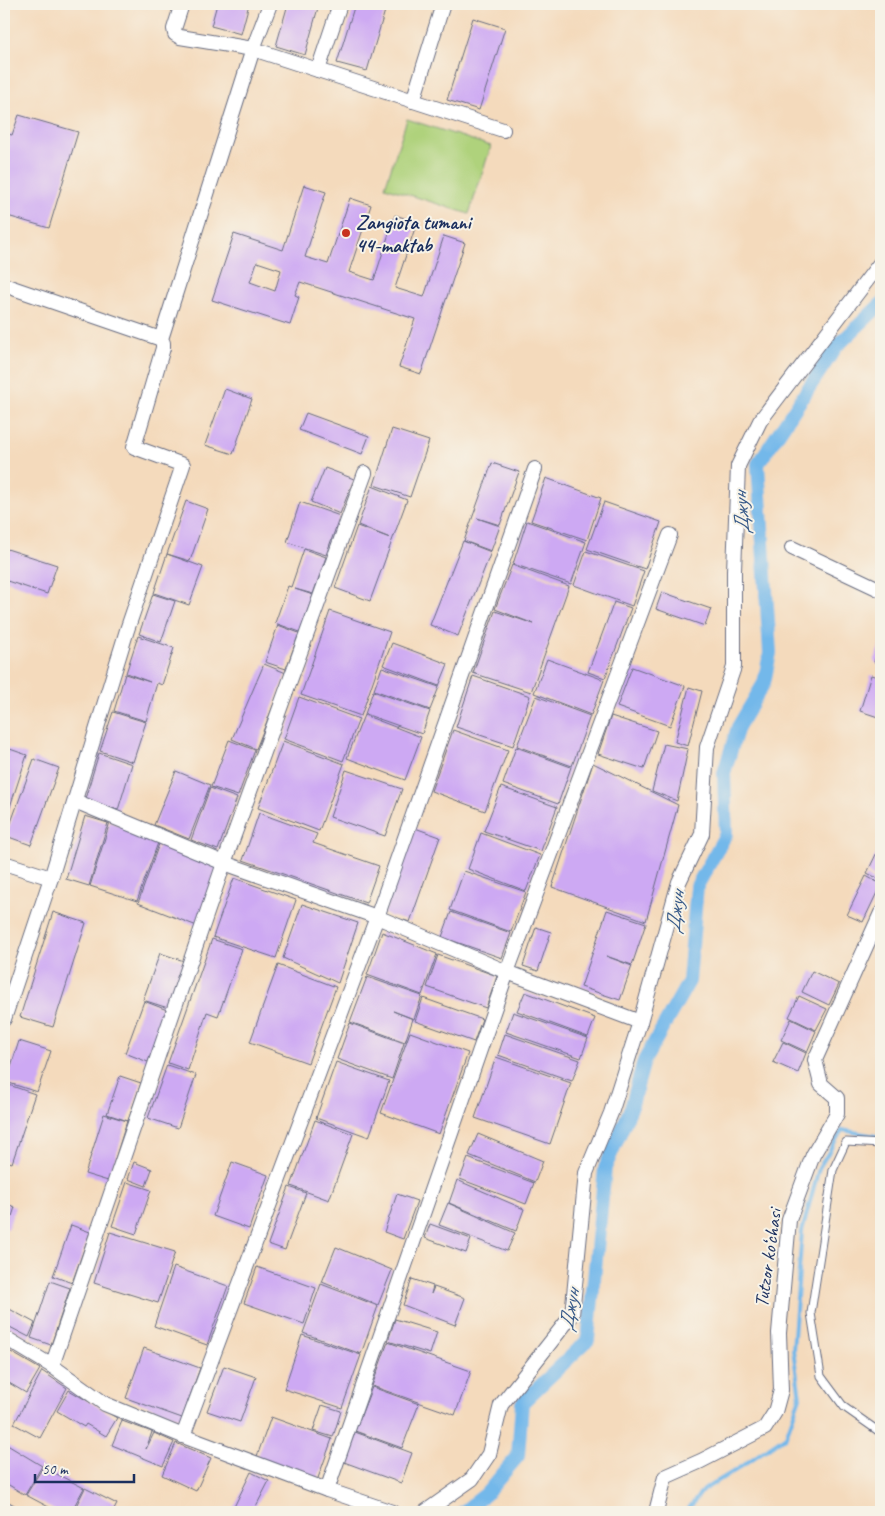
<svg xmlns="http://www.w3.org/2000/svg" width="885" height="1516" font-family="Caveat,sans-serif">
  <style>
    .green { fill: #afd27b; stroke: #65806c }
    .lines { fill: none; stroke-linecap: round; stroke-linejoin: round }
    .stream { stroke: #73b8ea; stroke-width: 4 }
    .canal { stroke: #73b8ea; stroke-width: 14 }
    .building { fill: #cda9f3; fill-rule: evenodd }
    .service-casing { stroke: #676b7f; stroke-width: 9 }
    .minor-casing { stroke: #676b7f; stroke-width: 16 }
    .service { stroke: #fff; stroke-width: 7 }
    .minor { stroke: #fff; stroke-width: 14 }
    .poi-dot { fill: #c8321e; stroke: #f7f3e8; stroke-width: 2 }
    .labels { text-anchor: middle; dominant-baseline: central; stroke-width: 4; stroke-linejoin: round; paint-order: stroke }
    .poi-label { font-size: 20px; font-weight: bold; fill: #1b2f5e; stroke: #f7f3e8; text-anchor: start }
    .street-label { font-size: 20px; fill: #1b2f5e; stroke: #f7f3e8 }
    .water-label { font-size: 21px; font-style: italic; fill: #355888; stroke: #f7f3e8 }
  </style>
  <rect width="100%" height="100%" fill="#f7f3e8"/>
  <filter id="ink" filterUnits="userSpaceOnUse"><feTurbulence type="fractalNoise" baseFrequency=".02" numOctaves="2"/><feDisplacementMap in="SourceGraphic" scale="10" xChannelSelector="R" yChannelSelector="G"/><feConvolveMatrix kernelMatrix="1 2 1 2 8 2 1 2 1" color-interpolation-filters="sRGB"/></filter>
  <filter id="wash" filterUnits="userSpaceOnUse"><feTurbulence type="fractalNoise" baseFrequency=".0096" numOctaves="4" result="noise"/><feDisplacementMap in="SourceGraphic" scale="20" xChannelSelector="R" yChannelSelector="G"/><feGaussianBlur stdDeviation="1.12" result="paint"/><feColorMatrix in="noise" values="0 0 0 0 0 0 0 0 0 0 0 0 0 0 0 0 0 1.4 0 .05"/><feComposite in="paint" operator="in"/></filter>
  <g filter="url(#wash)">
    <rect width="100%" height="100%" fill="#f4dabc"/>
    <polygon class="green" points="407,119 491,146 469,214 385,187"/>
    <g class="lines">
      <polyline class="stream" points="686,1512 703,1490 736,1470 786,1436 800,1397 793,1350 802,1231 819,1168 842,1130 881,1137"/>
      <polyline class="canal" points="463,1512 486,1494 518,1456 522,1403 588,1340 605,1168 631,1108 644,1061 689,981 697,886 726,834 724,773 738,727 764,683 770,653 758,464 836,347 881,304"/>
    </g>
    <g id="blocks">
      <g class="building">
        <polygon points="217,4 249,4 241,34 211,26"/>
        <polygon points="288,4 319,4 305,55 276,46"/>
        <polygon points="355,4 387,4 367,71 337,63"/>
        <polygon points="473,18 505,28 479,110 447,100"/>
        <polygon points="19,115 78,132 49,228 4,215 4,133 12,135"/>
        <path d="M304,185L326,192L305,257L328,264L350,198L371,205L349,272L374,280L395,215L417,222L395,288L424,297L444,236L465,243L421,374L399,367L415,319L300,282L295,295L299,297L290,325L212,300L234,234L283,250ZM257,262L281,270L275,291L250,282Z"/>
        <polygon points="225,389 252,399 233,454 205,445"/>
        <polygon points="306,413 369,436 362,454 299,430"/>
        <polygon points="392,429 429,441 410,497 374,485"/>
        <polygon points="492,463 519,472 500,525 477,518 500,526 491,551 464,541"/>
        <polygon points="325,468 354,479 340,514 311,502"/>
        <polygon points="546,478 601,498 587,540 531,521"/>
        <polygon points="372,486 407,500 370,601 335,588 357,526 390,538 358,525"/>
        <polygon points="186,501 208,509 190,561 167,554"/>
        <polygon points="300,502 340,516 326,555 287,542"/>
        <polygon points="604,502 661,522 645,569 587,549"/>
        <polygon points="527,521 586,542 571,584 513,564"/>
        <polygon points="463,541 491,552 458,636 430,625"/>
        <polygon points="4,548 57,565 47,594 4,580"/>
        <polygon points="304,549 326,557 313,594 295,589 313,595 300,632 275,623 288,586 291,587"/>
        <polygon points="586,551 644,571 632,606 574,585"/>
        <polygon points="167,554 203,567 189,605 154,593"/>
        <polygon points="512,565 569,586 531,692 473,673 495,611 534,624 495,609"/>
        <polygon points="662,592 711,609 705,626 656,609"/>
        <polygon points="153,594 175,601 161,642 139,634"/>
        <polygon points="614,602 631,608 605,678 588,672"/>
        <polygon points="330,611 390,632 361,716 301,695"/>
        <polygon points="278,625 299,633 286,669 265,662"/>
        <polygon points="138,636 174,648 162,685 157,683 146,721 114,711 125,674 150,682 126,673"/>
        <polygon points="881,642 881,665 874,662"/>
        <polygon points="392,643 448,664 439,686 383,665"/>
        <polygon points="547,659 604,680 591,715 534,693"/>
        <polygon points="264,664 286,673 256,749 232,739"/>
        <polygon points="382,667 439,687 430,710 374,690"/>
        <polygon points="632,667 685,686 670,726 617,707"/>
        <polygon points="871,675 881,678 881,718 860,711"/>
        <polygon points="473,676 530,696 513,746 456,727"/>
        <polygon points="689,687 702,691 688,746 675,742"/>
        <polygon points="373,691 430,711 422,734 365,714"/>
        <polygon points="536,696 590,716 572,766 517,746"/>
        <polygon points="299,697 359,719 343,761 284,739"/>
        <polygon points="113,712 146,722 133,762 100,751"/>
        <polygon points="364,715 421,737 405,780 347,758"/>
        <polygon points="611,716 657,731 644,769 598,754"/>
        <polygon points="453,730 508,750 485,811 431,791"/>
        <polygon points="229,740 255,750 238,796 211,787"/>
        <polygon points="283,741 344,764 319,831 258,808"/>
        <polygon points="664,744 688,749 677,801 652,791"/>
        <polygon points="4,747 27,755 4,825"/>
        <polygon points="516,747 571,767 558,804 503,784"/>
        <polygon points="99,753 132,764 118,810 85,799"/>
        <polygon points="34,759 59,768 31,845 6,836"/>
        <polygon points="593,763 678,805 646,921 552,887"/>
        <polygon points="346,770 402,789 385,836 330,817"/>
        <polygon points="176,771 210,785 189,839 154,825"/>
        <polygon points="501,787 557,807 541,851 484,831"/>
        <polygon points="210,788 237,798 218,850 191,840"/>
        <polygon points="259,813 317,834 313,843 379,866 366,903 243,860"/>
        <polygon points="85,816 108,823 89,886 66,879"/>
        <polygon points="110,822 159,840 137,901 90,886"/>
        <polygon points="415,828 440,837 410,922 384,914"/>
        <polygon points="481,833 540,855 526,891 468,869"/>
        <polygon points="160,841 218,865 197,926 138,903"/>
        <polygon points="881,844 881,880 867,873"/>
        <polygon points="464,871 526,892 511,932 450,910"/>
        <polygon points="866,876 881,884 863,922 847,915"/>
        <polygon points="234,878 296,900 276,958 213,937"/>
        <polygon points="302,904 358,923 338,983 283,958"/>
        <polygon points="607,910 646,923 632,965 606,956 632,966 620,1000 581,987"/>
        <polygon points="53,912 86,923 53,1027 20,1017"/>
        <polygon points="451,912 511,933 502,958 442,937"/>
        <polygon points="536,927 551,932 538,971 523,966"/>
        <polygon points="382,932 437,954 422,995 367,975"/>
        <polygon points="212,939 242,949 218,1016 207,1012 188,1070 168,1063"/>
        <polygon points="160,953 184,961 168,1008 143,1000"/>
        <polygon points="438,955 497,976 486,1008 427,987"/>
        <polygon points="278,965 336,987 308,1063 250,1042"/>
        <polygon points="812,971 839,984 829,1005 802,992"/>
        <polygon points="367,977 422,996 414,1019 393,1011 413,1019 405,1042 350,1022"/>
        <polygon points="525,992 595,1018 588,1037 517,1011"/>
        <polygon points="799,996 827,1009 816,1030 789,1017"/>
        <polygon points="423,998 482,1019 474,1042 415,1021"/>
        <polygon points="144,1001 167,1010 148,1062 125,1053"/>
        <polygon points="513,1012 588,1038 581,1058 506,1032"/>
        <polygon points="791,1019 816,1031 807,1052 781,1040"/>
        <polygon points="350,1023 404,1043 392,1079 337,1059"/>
        <polygon points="410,1032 468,1053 439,1134 381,1113"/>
        <polygon points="505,1034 580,1060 572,1081 498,1055"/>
        <polygon points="19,1041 51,1051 37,1092 6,1082"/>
        <polygon points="783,1042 806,1053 798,1073 773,1062"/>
        <polygon points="496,1057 571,1083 550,1144 475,1118"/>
        <polygon points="336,1062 389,1081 369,1137 316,1118"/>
        <polygon points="167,1065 196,1075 178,1128 148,1118"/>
        <polygon points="120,1076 141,1083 128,1121 107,1114"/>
        <polygon points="6,1084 35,1094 12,1163 4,1160 4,1091"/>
        <polygon points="104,1114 127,1121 108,1181 85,1174"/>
        <polygon points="315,1120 353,1134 329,1200 291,1186"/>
        <polygon points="478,1134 543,1161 535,1182 469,1155"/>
        <polygon points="468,1158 534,1183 526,1204 460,1179"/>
        <polygon points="134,1162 152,1169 146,1186 128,1179"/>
        <polygon points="232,1162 268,1175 249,1229 213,1216"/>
        <polygon points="457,1180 524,1209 516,1231 449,1203"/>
        <polygon points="127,1182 151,1190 136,1234 112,1226"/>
        <polygon points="289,1187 306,1193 285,1250 268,1244"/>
        <polygon points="397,1194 417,1201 403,1239 384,1232"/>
        <polygon points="4,1203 15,1207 8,1229 4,1228"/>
        <polygon points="448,1203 515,1233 507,1251 439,1225"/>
        <polygon points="430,1224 471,1239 466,1253 425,1238"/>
        <polygon points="71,1225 90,1232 72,1283 53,1276"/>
        <polygon points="110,1232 175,1252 158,1303 94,1283"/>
        <polygon points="336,1247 392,1270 378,1305 322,1282"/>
        <polygon points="174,1267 228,1286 207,1345 154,1326"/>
        <polygon points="257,1267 316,1288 304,1324 244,1303"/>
        <polygon points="412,1279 433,1286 431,1294 434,1287 465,1298 455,1325 403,1305"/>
        <polygon points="50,1281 70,1288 51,1345 31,1338"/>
        <polygon points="321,1284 378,1306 361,1354 303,1333"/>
        <polygon points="4,1306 35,1323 29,1337 4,1324"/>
        <polygon points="395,1319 437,1332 430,1354 388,1341"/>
        <polygon points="302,1335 361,1355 342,1408 284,1389"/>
        <polygon points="388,1342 471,1371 455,1415 372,1386"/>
        <polygon points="4,1348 40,1369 26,1393 4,1380"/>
        <polygon points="144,1348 200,1368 182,1418 126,1398"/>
        <polygon points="224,1366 256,1377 240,1422 207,1411"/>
        <polygon points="42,1371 67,1388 40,1438 14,1424"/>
        <polygon points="372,1387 419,1404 402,1448 355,1431"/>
        <polygon points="69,1390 117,1418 106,1436 86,1424 84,1427 57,1411"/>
        <polygon points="322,1405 341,1411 333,1437 313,1431"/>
        <polygon points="271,1417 332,1439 317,1481 256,1459"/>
        <polygon points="122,1421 152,1432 146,1449 154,1433 174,1442 163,1466 112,1445"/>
        <polygon points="355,1432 412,1453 401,1483 344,1462"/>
        <polygon points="4,1443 42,1466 25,1495 4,1482"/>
        <polygon points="176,1443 211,1458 196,1491 162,1475"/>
        <polygon points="43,1467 84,1488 71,1512 58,1512 26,1495"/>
        <polygon points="251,1472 269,1481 253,1512 240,1512 233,1509"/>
        <polygon points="85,1488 117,1504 113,1512 73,1512"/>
      </g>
    </g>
  </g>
  <g filter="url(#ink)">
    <use href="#blocks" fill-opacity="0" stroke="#676b7f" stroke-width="1"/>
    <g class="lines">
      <g class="service-casing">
        <polyline id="service" points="881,1144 846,1142 833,1170 811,1313 821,1376 844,1407 881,1433"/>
      </g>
      <g class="minor-casing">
        <g id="minor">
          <polyline points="182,4 174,29 175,34 180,37 253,49 503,130"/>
          <polyline points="318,70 340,4"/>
          <polyline points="413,101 443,4"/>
          <polyline points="4,285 161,339"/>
          <polyline points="792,548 881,590"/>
          <polyline points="75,801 224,863 377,917 507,972 640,1022"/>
          <polyline points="4,863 51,878"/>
          <polyline points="4,1019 51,878 127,630 183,465 134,447 163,348 163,343 161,339 253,49 270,4"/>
          <polyline points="4,1337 52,1366 105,1404 183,1436 327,1490 392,1512"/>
          <polyline points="52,1366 224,863 365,473"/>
          <polyline points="183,1436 377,917 535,469"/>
          <polyline points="327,1490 507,972 670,535"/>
          <polyline points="4,1508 11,1512"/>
          <polyline points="425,1512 472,1479 489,1454 501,1405 572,1315 586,1173 611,1113 640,1022 679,882 702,834 707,747 734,667 734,571 738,466 760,421 881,262"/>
          <polyline points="656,1512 665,1477 701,1461 765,1428 775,1412 781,1390 779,1333 789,1220 813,1155 837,1114 837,1098 821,1084 815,1060 881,913"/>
        </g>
      </g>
      <use href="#service" class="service"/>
      <use href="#minor" class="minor"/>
    </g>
  </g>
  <circle class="poi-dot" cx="346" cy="233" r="5"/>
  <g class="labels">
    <g class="poi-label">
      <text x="356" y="222">Zangiota tumani<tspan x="356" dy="23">44-maktab</tspan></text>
    </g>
    <g class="street-label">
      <text transform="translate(768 1258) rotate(-82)">Tutzor ko‘chasi</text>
    </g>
    <g class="water-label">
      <text transform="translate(741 513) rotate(-94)">Джун</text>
      <text transform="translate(675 912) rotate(-84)">Джун</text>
      <text transform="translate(569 1310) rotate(-81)">Джун</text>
    </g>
  </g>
  <rect width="885" height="1516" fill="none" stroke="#f7f3e8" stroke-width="20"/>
  <path d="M35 1474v8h99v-8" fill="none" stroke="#1b2f5e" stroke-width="2.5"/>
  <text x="42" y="1474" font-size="15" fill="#1b2f5e" stroke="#f7f3e8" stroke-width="4" paint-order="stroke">50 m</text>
</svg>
